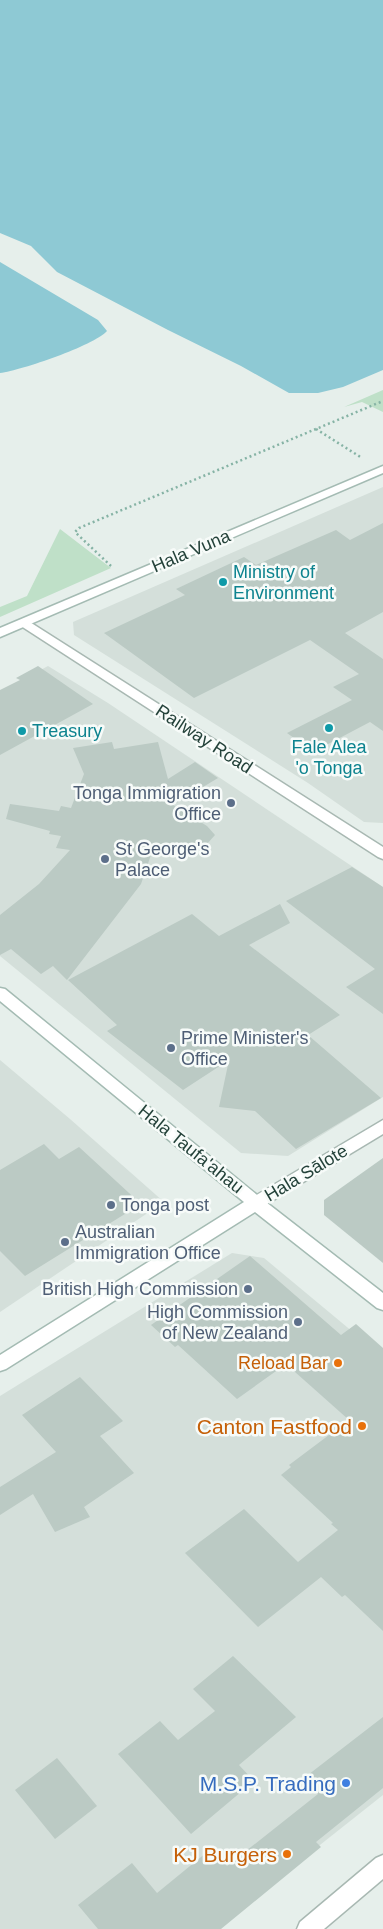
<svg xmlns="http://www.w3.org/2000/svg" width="383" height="1929" font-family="Helvetica,sans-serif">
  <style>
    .built { fill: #d4dfda }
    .green { fill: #bfe0c8 }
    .water { fill: #8ec9d4 }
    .building { fill: #bbcac4 }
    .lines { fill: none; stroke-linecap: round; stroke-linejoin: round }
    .tertiary-casing { stroke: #a8b8b2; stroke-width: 3 }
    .secondary-casing { stroke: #a4bbb3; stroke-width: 3 }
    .path { stroke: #86b3a5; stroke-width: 2.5; stroke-dasharray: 2 3; stroke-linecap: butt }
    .tertiary { fill: #fff; fill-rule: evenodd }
    .secondary { fill: #fff; fill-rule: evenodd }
    .culture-dot { fill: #0f9aa8; stroke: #f7fbf9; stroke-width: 2 }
    .service-dot { fill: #5c6f8a; stroke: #f7fbf9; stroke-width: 2 }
    .food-dot { fill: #e8710a; stroke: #f7fbf9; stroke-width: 2 }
    .shop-dot { fill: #3f7fe0; stroke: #f7fbf9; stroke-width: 2 }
    .labels { text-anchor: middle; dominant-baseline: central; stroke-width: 5; stroke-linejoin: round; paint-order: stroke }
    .street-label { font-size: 18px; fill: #24423a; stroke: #f7fbf9 }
    .culture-label { font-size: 18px; fill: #0d838f; stroke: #f7fbf9; text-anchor: start }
    .service-label { font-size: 18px; fill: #4e5e75; stroke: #f7fbf9; text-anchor: start }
    .food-label { font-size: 18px; fill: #c56008; stroke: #f7fbf9; text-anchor: end }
    .near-food-label { font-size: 21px; fill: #c56008; stroke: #f7fbf9; text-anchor: end }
    .near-shop-label { font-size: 21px; fill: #366cbe; stroke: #f7fbf9; text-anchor: end }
  </style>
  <rect width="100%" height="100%" fill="#e6efeb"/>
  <g class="built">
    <polygon points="383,487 383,823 364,822 308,783 74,635 73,622"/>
    <polygon points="48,666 108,703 383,887 383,1097 288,1156 241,1153 0,956 0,692"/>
    <polygon points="0,1060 70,1119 164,1202 0,1312"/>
    <polygon points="232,1253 264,1258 383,1357 383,1795 214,1929 0,1929 0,1396"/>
  </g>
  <g class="green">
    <polygon points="383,390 383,412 362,402 344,407"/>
    <polygon points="60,529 111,568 0,617 0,607 27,596"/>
  </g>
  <g class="water">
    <polygon points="0,0 383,0 383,370 343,387 318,393 289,393 241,366 168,330 57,272 31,246 0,233"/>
    <path d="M0,262L98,320L107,331C93,346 22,370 0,373Z"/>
  </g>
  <g class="building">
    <polygon points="383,523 383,612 345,633 383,659 383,731 370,722 313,752 287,733 352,700 333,687 359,674 310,640 194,698 104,633 185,595 176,589 244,557 256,565 336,530 350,540"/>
    <polygon points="38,666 93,704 0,755 0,690 20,680 16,678"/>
    <polygon points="112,742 114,749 158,742 168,779 195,762 218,778 173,805 207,826 215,835 206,845 193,850 154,846 141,884 67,980 53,966 41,974 11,949 0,955 0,915 39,884 70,850 56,848 61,836 49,834 50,831 6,819 10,804 59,811 61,806 71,808 84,774 73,748"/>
    <polygon points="352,867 383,887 383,1014 346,987 375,969 286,901"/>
    <polygon points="280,904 290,923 249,945 340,1015 308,1035 381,1098 296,1149 255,1111 219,1107 229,1060 183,1090 107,1031 117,1025 68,980 192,914 219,936"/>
    <polygon points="44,1144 59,1159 79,1147 141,1204 25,1276 0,1251 0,1170"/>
    <polygon points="383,1158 383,1263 324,1215 324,1200"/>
    <polygon points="250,1256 341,1335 356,1324 383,1348 383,1631 345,1595 342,1597 321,1577 258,1627 185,1553 244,1509 298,1562 338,1530 331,1524 333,1523 281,1475 291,1467 289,1465 349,1420 286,1364 237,1399 178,1345 175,1347 151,1325"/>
    <polygon points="80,1377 123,1421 100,1436 134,1473 84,1507 90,1517 55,1532 33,1494 0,1515 0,1487 56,1452 22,1415"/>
    <polygon points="233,1656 296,1717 239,1765 254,1781 191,1834 118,1754 160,1721 178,1740 215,1711 193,1689"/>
    <polygon points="383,1717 383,1788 316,1842 321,1847 221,1929 98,1929 78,1905 132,1863 157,1893 212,1848 227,1866 318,1794 304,1778"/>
    <polygon points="57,1758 97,1806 55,1839 15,1790"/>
  </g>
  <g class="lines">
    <g class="tertiary-casing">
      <g id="tertiary">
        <polygon points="25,619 383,847 383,859 378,857 21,626 19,623"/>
        <polygon points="383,1120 383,1134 262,1207 256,1209 250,1207 248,1203 250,1199"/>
        <polygon points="383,1855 383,1879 324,1929 297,1929 300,1922 376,1858"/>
      </g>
    </g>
    <g class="secondary-casing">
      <g id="secondary">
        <polygon points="383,466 383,473 0,637 0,628"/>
        <polygon points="0,988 5,989 262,1199 383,1293 383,1310 377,1308 255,1212 6,1369 0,1371 0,1355 244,1202 0,1001"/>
      </g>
    </g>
    <g class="path">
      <polyline points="316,429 362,458"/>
      <polyline points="111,566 75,532 79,528 383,401"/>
    </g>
    <use href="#tertiary" class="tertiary"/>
    <use href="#secondary" class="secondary"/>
  </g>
  <g class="culture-dot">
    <circle cx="223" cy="582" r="5"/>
    <circle cx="329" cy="728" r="5"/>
    <circle cx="22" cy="731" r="5"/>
  </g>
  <g class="service-dot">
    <circle cx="231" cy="803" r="5"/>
    <circle cx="105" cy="859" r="5"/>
    <circle cx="171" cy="1048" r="5"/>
    <circle cx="111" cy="1205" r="5"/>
    <circle cx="65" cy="1242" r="5"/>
    <circle cx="248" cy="1289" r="5"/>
    <circle cx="298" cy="1322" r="5"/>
  </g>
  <g class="food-dot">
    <circle cx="338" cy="1363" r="5"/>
    <circle cx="362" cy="1426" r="5"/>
    <circle cx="287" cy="1854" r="5"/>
  </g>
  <circle class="shop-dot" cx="346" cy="1783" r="5"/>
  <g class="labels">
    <g class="street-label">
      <text transform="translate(191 551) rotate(-23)">Hala Vuna</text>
      <text transform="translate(204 739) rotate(33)">Railway Road</text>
      <text transform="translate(191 1149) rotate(39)">Hala Taufa'ahau</text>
      <text transform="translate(306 1173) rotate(-31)">Hala Sālote</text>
    </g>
    <g class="culture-label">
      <text x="233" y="572">Ministry of<tspan x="233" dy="21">Environment</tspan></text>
      <text x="32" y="731">Treasury</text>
      <text x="329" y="747" text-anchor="middle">Fale Alea<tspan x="329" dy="21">'o Tonga</tspan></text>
    </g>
    <g class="service-label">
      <text x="221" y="793" text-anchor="end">Tonga Immigration<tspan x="221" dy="21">Office</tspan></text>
      <text x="115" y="849">St George's<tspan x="115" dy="21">Palace</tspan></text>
      <text x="181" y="1038">Prime Minister's<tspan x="181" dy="21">Office</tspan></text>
      <text x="121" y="1205">Tonga post</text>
      <text x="75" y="1232">Australian<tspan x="75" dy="21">Immigration Office</tspan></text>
      <text x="238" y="1289" text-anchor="end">British High Commission</text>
      <text x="288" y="1312" text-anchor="end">High Commission<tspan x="288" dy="21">of New Zealand</tspan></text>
    </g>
    <g class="food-label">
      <text x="328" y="1363">Reload Bar</text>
    </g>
    <g class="near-food-label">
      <text x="352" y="1426">Canton Fastfood</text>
      <text x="277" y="1854">KJ Burgers</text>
    </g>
    <g class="near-shop-label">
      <text x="336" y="1783">M.S.P. Trading</text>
    </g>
  </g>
</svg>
